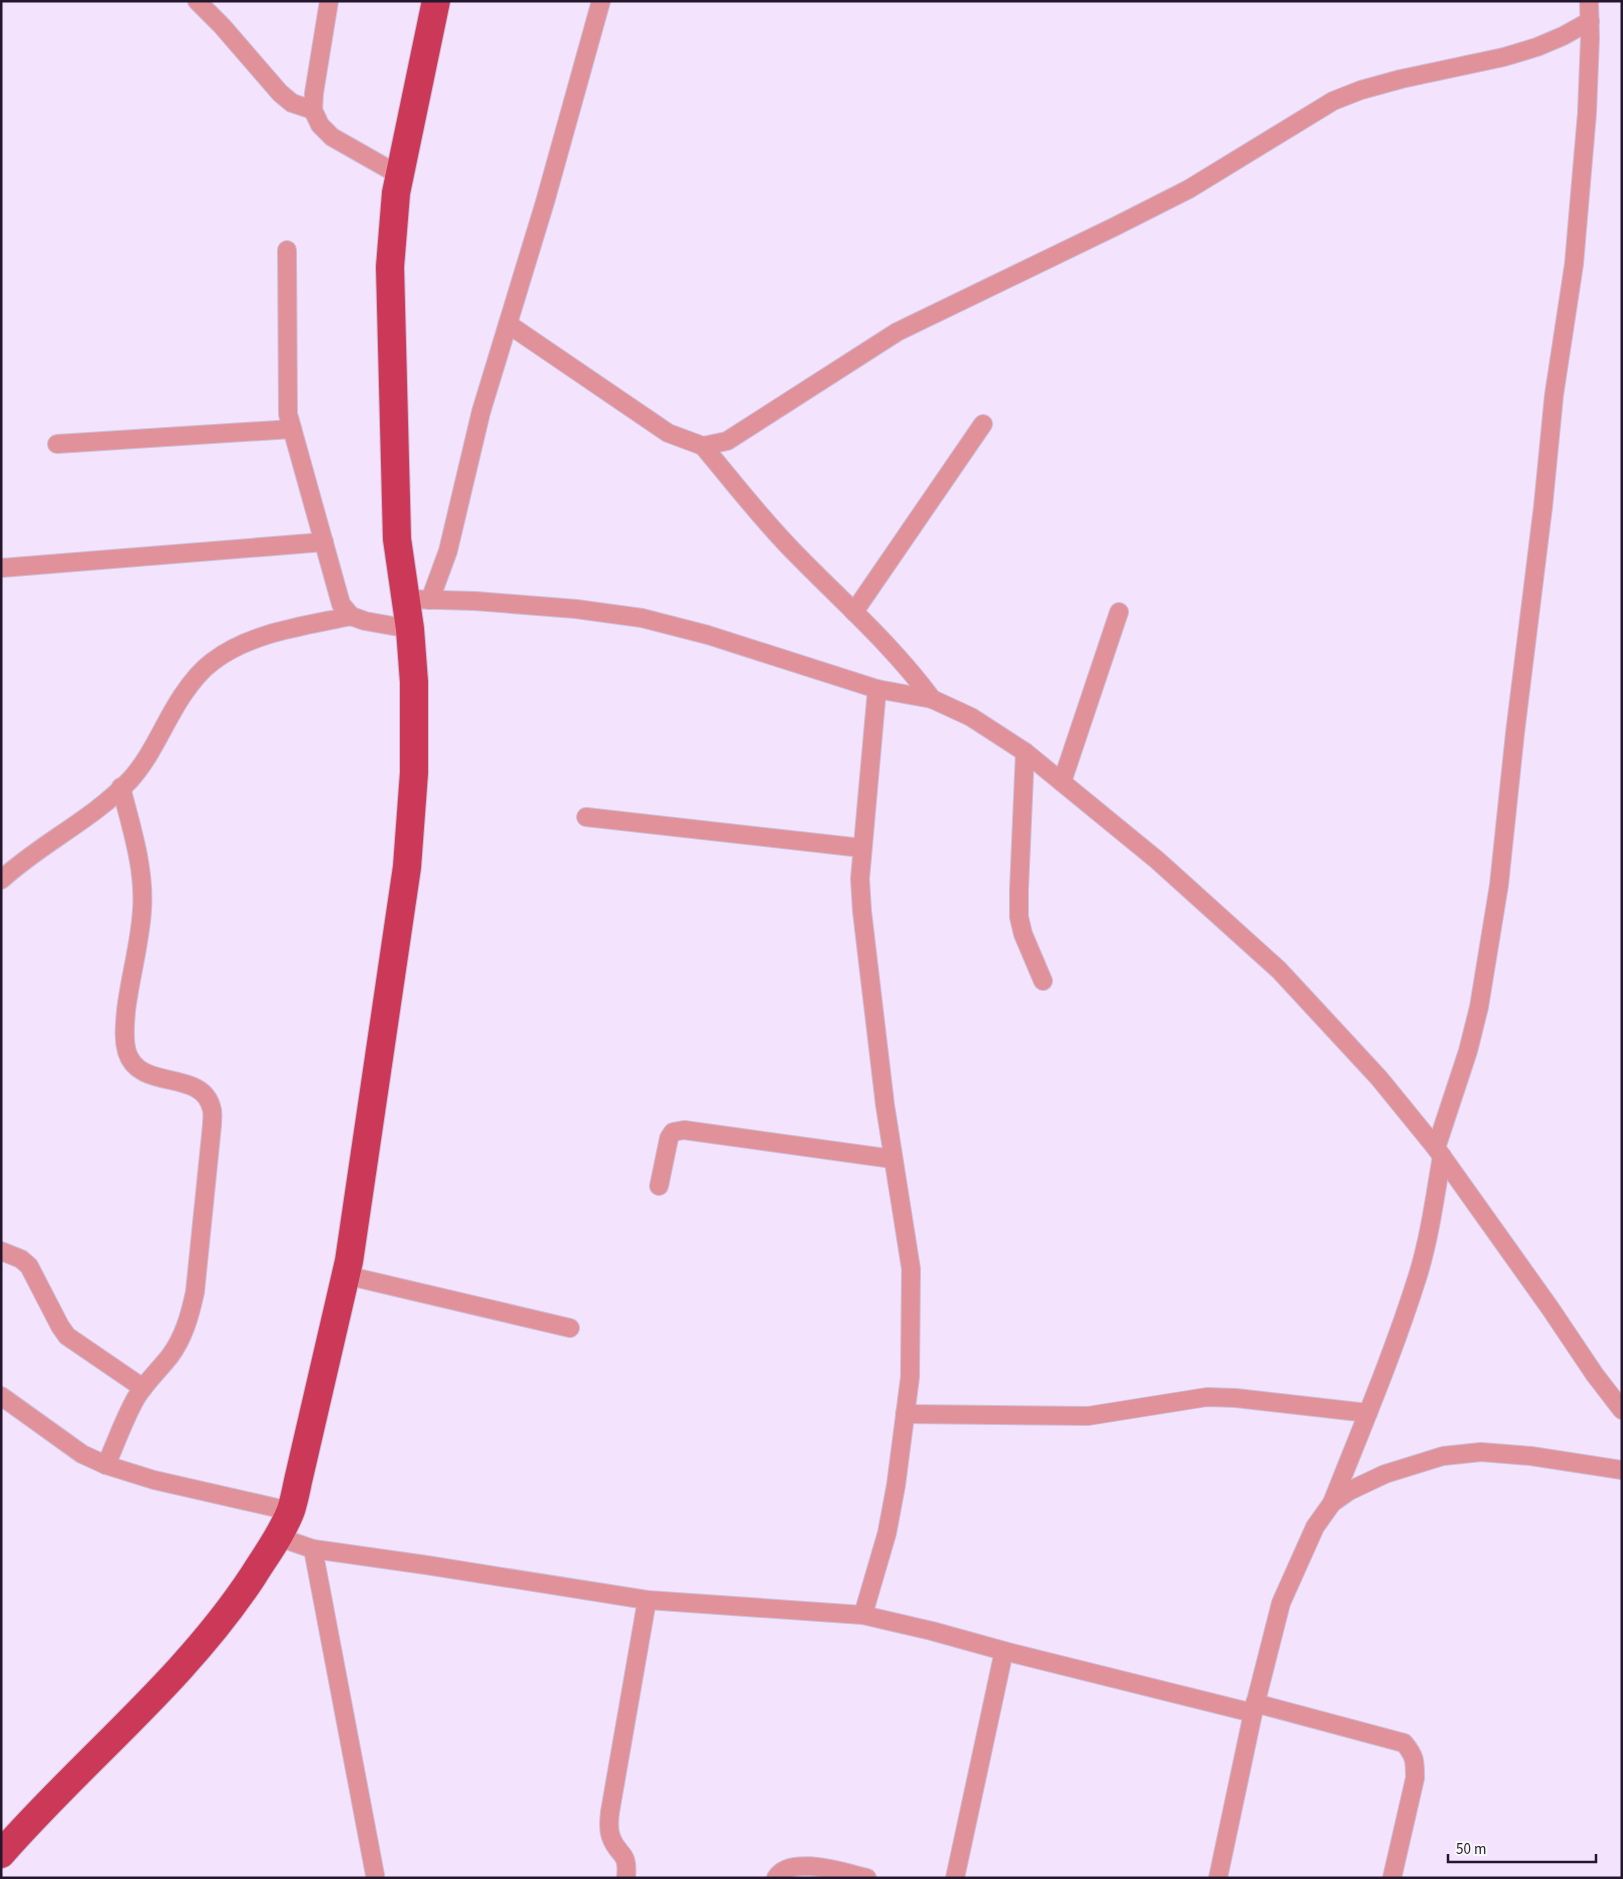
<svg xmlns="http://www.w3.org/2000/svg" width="1623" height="1879" font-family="'Source Sans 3',sans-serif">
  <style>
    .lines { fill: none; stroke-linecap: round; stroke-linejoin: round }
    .street-casing { stroke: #cebed7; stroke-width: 20 }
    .primary-casing { stroke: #cebed7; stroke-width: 30 }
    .street { stroke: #e1919a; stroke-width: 18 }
    .primary { stroke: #cb3858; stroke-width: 28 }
  </style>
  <rect width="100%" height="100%" fill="#f3e3fc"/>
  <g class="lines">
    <g class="street-casing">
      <g id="street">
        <polyline points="197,1 222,26 280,93 292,103 313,110"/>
        <polyline points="329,1 314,93 313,110 320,125 332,137 399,175"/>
        <polyline points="287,250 288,414 341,604 351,616 365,621 410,629"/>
        <polyline points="508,324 668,433 703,446 727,441 897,332 1114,227 1189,189 1333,101 1361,90 1401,79 1504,57 1537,47 1563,36 1590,21"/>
        <polyline points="57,444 292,429"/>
        <path d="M703,446C734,483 763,521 797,555C844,603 893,646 932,699"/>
        <polyline points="1,568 324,542"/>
        <polyline points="406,599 475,601 576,609 642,618 708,635 877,689 932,699 971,717 1025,752 1157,860 1279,970 1379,1078 1436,1148 1550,1308 1595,1375 1622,1410"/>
        <polyline points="430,600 448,551 481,412 545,202 601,1"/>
        <polyline points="854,612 983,424"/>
        <polyline points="1025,752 1019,890 1019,917 1023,934 1043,981"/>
        <polyline points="1062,782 1119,612"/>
        <polyline points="586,817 862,848"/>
        <path d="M1,880C41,843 92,820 130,780C152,756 164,723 182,696C190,684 200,671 212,662C251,632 305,626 351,616"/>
        <polyline points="1436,1148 1468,1051 1479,1007 1499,885 1515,733 1543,507 1554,395 1574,264 1587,113 1590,38 1589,1"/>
        <polyline points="659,1186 669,1138 673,1132 684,1130 893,1159"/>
        <polyline points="1,1251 21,1259 29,1266 60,1326 67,1336 143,1388"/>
        <polyline points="345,1275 570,1328"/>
        <polyline points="1,1396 82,1454 106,1465 154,1480 290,1511"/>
        <polyline points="905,1414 1088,1416 1207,1397 1236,1398 1368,1413"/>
        <path d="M106,1465C116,1443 124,1419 136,1398C145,1383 159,1370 170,1356C184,1337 190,1315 195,1292L212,1125C212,1120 213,1115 212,1110C203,1067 140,1093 127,1052C123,1038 125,1025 126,1011C130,977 140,944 142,910C145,868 131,827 121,787"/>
        <path d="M1332,1503C1362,1427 1394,1352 1418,1275C1430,1236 1435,1196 1442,1156"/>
        <polyline points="278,1537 313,1549 426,1565 647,1600 863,1615 932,1631 1004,1651 1253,1713 1218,1878"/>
        <polyline points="313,1549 375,1875"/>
        <polyline points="863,1615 887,1533 896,1485 910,1377 911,1269 885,1105 862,911 860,879 877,689"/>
        <path d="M1255,1703L1404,1743C1415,1756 1415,1761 1415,1778L1392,1878"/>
        <polyline points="1253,1713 1281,1603 1315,1527 1332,1503 1349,1491 1385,1474 1443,1456 1481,1452 1531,1456 1622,1470"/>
        <path d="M626,1878C629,1850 618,1857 611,1837C608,1829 609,1820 610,1812L647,1600"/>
        <path d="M776,1878C790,1854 845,1873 867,1878"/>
        <polyline points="955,1878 1004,1651"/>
      </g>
    </g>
    <g class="primary-casing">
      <path id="primary" d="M1,1854C83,1760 184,1681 253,1576C266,1555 282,1534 291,1510C294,1501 296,1491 298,1481L349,1261L407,867L414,773V682L410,629L397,539L390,267L396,193L436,1"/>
    </g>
    <use href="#street" class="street"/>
    <use href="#primary" class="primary"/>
  </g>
  <rect width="1623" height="1879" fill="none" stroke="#24162d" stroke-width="5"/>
  <path d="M1448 1854v8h148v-8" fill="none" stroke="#24162d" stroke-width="2.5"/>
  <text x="1456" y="1854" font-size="15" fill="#24162d" stroke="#f7f7f7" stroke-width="4" paint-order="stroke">50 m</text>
</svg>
